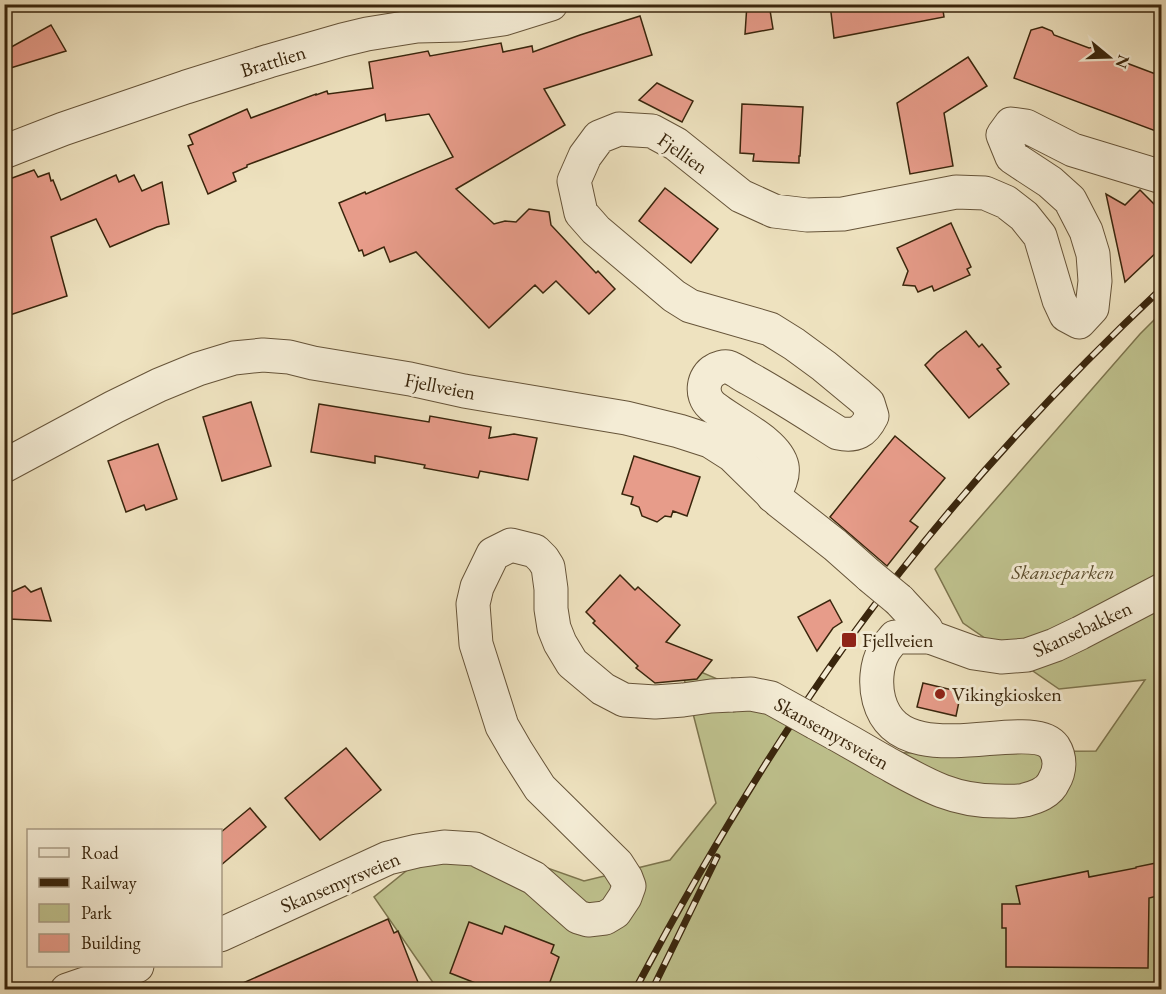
<svg xmlns="http://www.w3.org/2000/svg" width="1166" height="994" font-family="'EB Garamond',serif">
  <style>
    .green { fill: #bfc28e; stroke: #7c744d; stroke-width: 1.5 }
    .building { fill: #e79c8a; stroke: #39250c; stroke-width: 1.5 }
    .lines { fill: none; stroke-linecap: round; stroke-linejoin: round }
    .minor-casing { stroke: #665439; stroke-width: 35 }
    .tertiary-casing { stroke: #665439; stroke-width: 35 }
    .minor { stroke: #f4ecd5; stroke-width: 33 }
    .tertiary { stroke: #f4ecd5; stroke-width: 33 }
    .rail-casing { stroke: #39250c; stroke-width: 7 }
    .rail { stroke: #f4ecd5; stroke-width: 4.5; stroke-dasharray: 14; stroke-linecap: butt }
    .minor-bridge-casing { stroke: #665439; stroke-width: 35; stroke-linecap: butt }
    .minor-bridge { stroke: #f4ecd5; stroke-width: 33 }
    .poi-dot { fill: #8f2418; stroke: #f4ecd5; stroke-width: 2 }
    .labels { text-anchor: middle; dominant-baseline: central; stroke-width: 6; stroke-linejoin: round; paint-order: stroke }
    .street-label { font-size: 20px; fill: #39250c; stroke: #f4ecd5 }
    .park-label { font-size: 20px; font-style: italic; fill: #5a4c2c; stroke: #f4ecd5 }
    .poi-label { font-size: 20px; fill: #39250c; stroke: #f4ecd5; text-anchor: start }
  </style>
  <rect width="100%" height="100%" fill="#eee2bf"/>
  <filter id="stains"><feTurbulence type="fractalNoise" baseFrequency=".00333" numOctaves="4"/><feColorMatrix values="0 0 0 0 .2 0 0 0 0 .09 0 0 0 0 .02 0 0 0 .5 -.17"/></filter>
  <radialGradient id="worn" r=".72"><stop offset=".6" stop-color="#630" stop-opacity="0"/><stop offset="1" stop-color="#630" stop-opacity=".3"/></radialGradient>
  <polygon class="green" points="1161,313 1161,989 434,989 434,984 374,897 452,834 584,881 670,860 716,803 680,663 890,753 1096,751 1145,680 1059,689 963,623 935,569 1140,334"/>
  <g class="building">
    <polygon points="747,4 769,4 773,29 745,34"/>
    <polygon points="830,4 942,4 944,17 834,38"/>
    <polygon points="640,16 652,55 544,89 565,125 456,189 494,224 505,221 516,222 529,209 549,212 551,225 596,273 598,271 615,289 589,314 556,281 543,293 535,285 489,328 416,252 390,262 384,247 364,256 362,250 359,251 339,203 365,192 366,194 453,157 429,114 386,121 385,114 247,165 247,167 233,173 236,181 208,194 188,146 193,144 189,135 247,109 251,118 316,94 316,95 327,91 328,94 373,88 369,62 428,51 430,56 501,43 503,52 532,46 533,52 580,35"/>
    <polygon points="51,25 66,51 4,70 4,51"/>
    <polygon points="1042,27 1052,31 1054,35 1089,48 1095,47 1104,51 1108,56 1161,76 1161,133 1014,78 1031,30"/>
    <polygon points="968,57 987,86 944,113 953,166 910,174 897,103"/>
    <polygon points="657,83 693,101 682,122 639,100"/>
    <polygon points="742,104 803,107 800,156 799,156 799,163 753,161 754,154 740,153"/>
    <polygon points="34,170 38,177 49,173 51,181 53,180 61,200 116,175 119,182 134,175 142,191 162,182 169,224 157,227 110,247 96,219 51,237 67,296 4,317 4,181"/>
    <polygon points="665,188 718,229 691,263 639,221"/>
    <polygon points="1140,190 1161,211 1161,248 1125,282 1106,194 1125,205"/>
    <polygon points="951,223 971,267 967,269 970,275 934,291 932,286 918,292 915,286 903,285 908,271 897,248"/>
    <polygon points="966,331 979,347 982,344 1001,367 997,369 1009,384 969,418 925,365 937,353"/>
    <polygon points="251,402 271,466 222,481 203,417"/>
    <polygon points="319,404 429,422 430,416 491,427 489,438 514,434 537,438 528,480 480,471 478,478 424,468 425,465 375,456 375,463 311,452"/>
    <polygon points="895,436 945,478 910,521 918,527 887,566 830,517"/>
    <polygon points="158,444 177,499 146,510 144,505 126,512 108,461"/>
    <polygon points="634,456 700,477 687,516 673,511 671,517 665,516 657,522 642,516 639,507 631,504 633,497 622,494"/>
    <polygon points="620,575 635,590 638,587 680,625 666,642 712,660 697,679 655,683 636,668 638,666 593,623 595,621 586,612"/>
    <polygon points="25,586 31,592 41,588 51,621 9,619 9,593"/>
    <polygon points="830,600 842,622 833,628 817,651 798,617"/>
    <polygon points="923,683 961,692 956,716 917,707"/>
    <polygon points="346,748 381,790 320,840 285,798"/>
    <polygon points="250,808 266,827 220,866 220,833"/>
    <polygon points="1161,862 1161,895 1149,898 1148,968 1006,967 1006,928 1002,928 1002,904 1020,904 1016,886 1088,871 1089,877 1136,868 1136,867"/>
    <polygon points="388,919 394,933 398,931 421,990 227,990"/>
    <polygon points="469,922 502,934 505,926 554,945 551,953 559,957 547,990 493,990 450,973"/>
  </g>
  <g class="lines">
    <g class="minor-casing">
      <g id="minor">
        <polyline points="4,152 63,129 186,87 269,61 342,40 367,34 417,26 461,25 503,19 551,4"/>
        <polyline points="4,466 114,407 159,385 198,369 234,358 263,355 289,357 313,363 410,379 464,391 626,418 679,431 710,441 732,455 779,501 835,545 870,576"/>
        <path d="M773,496C778,487 784,477 782,466C777,441 728,421 711,405C700,395 703,376 715,370C718,368 724,366 728,367C735,369 742,375 748,378C779,395 808,414 838,433C856,437 864,432 872,416L868,403L859,395L824,366L794,344L770,329L690,306L674,296L596,230L581,213L574,181L585,156L599,137L619,129L652,131L676,144L741,196L774,211L807,215L843,214L956,192L985,193L1006,202L1024,216L1040,236L1059,300L1066,315L1079,322L1092,308L1095,281L1093,254L1086,231L1070,200L1050,182L1012,157L1003,135L1011,124L1026,126L1073,150L1162,177"/>
        <polyline points="899,600 926,629 930,637"/>
      </g>
    </g>
    <g class="tertiary-casing">
      <g id="tertiary">
        <path d="M816,723C838,735 861,748 883,761C923,783 951,801 997,801C1007,801 1016,802 1025,800C1036,797 1049,793 1054,781C1060,771 1061,758 1054,747C1030,714 900,778 879,700C875,685 876,665 884,651C887,646 891,642 895,637H930L974,653L1001,657L1027,655L1055,645L1080,633L1162,590"/>
        <polyline points="220,935 388,858 417,851 444,847 475,849 534,878 578,917 588,920 605,918 615,912 625,897 629,886 626,878 617,864 540,788 517,752 502,726 476,644 473,604 477,587 493,554 511,545 535,551 543,559 548,567 551,589 551,609 554,628 560,643 572,663 603,689 624,700 655,702 683,700 711,696 732,695"/>
        <polyline points="67,990 137,966"/>
      </g>
    </g>
    <use href="#minor" class="minor"/>
    <use href="#tertiary" class="tertiary"/>
    <g class="rail-casing">
      <g id="rail">
        <path d="M635,990C699,869 769,752 848,641C940,514 1047,396 1162,288"/>
        <polyline points="652,990 717,857"/>
      </g>
    </g>
    <use href="#rail" class="rail"/>
    <g class="minor-bridge-casing">
      <g id="minor-bridge">
        <polyline points="870,576 899,600"/>
        <polyline points="732,695 751,694 771,698 816,723"/>
      </g>
    </g>
    <use href="#minor-bridge" class="minor-bridge"/>
  </g>
  <g class="poi-dot">
    <rect x="841" y="632" width="16" height="16" rx="3"/>
    <circle cx="940" cy="694" r="6"/>
  </g>
  <g class="labels">
    <g class="street-label">
      <text transform="translate(273 61) rotate(-17)">Brattlien</text>
      <text transform="translate(683 153) rotate(35)">Fjellien</text>
      <text transform="translate(440 386) rotate(11)">Fjellveien</text>
      <text transform="translate(1082 629) rotate(-25)">Skansebakken</text>
      <text transform="translate(832 733) rotate(29)">Skansemyrsveien</text>
      <text transform="translate(340 882) rotate(-23)">Skansemyrsveien</text>
    </g>
    <g class="park-label">
      <text x="1063" y="572">Skanseparken</text>
    </g>
    <g class="poi-label">
      <text x="862" y="640">Fjellveien</text>
      <text x="952" y="694">Vikingkiosken</text>
    </g>
  </g>
  <rect width="1166" height="994" fill="none" stroke="#eee2bf" stroke-width="24"/>
  <rect x="6" y="6" width="1154" height="982" fill="none" stroke="#39250c" stroke-width="3"/>
  <rect x="12" y="12" width="1142" height="970" fill="none" stroke="#39250c" stroke-width="1.5"/>
  <rect x="27" y="829" width="195" height="138" fill="#f4ecd5" stroke="#a99c85" stroke-width="1.5"/>
  <rect x="39" y="848" width="30" height="9" fill="#f4ecd5" stroke="#a99c85" stroke-width="1.5"/>
  <text x="81" y="859" font-size="18" fill="#39250c">Road</text>
  <rect x="39" y="878" width="30" height="9" fill="#39250c" stroke="#a99c85" stroke-width="1.5"/>
  <text x="81" y="889" font-size="18" fill="#39250c">Railway</text>
  <rect x="39" y="904" width="30" height="18" fill="#bfc28e" stroke="#a99c85" stroke-width="1.5"/>
  <text x="81" y="919" font-size="18" fill="#39250c">Park</text>
  <rect x="39" y="934" width="30" height="18" fill="#e79c8a" stroke="#a99c85" stroke-width="1.5"/>
  <text x="81" y="949" font-size="18" fill="#39250c">Building</text>
  <g transform="translate(1109 57) rotate(109)" stroke="#f4ecd5" stroke-width="4.5" paint-order="stroke">
  <path d="M0-4.5L10 22L0 15L-10 22Z" fill="#39250c"/>
  <text y="-9" font-size="16" font-weight="bold" text-anchor="middle" fill="#39250c">N</text>
  </g>
  <rect width="100%" height="100%" filter="url(#stains)"/>
  <rect width="100%" height="100%" fill="url(#worn)"/>
</svg>
